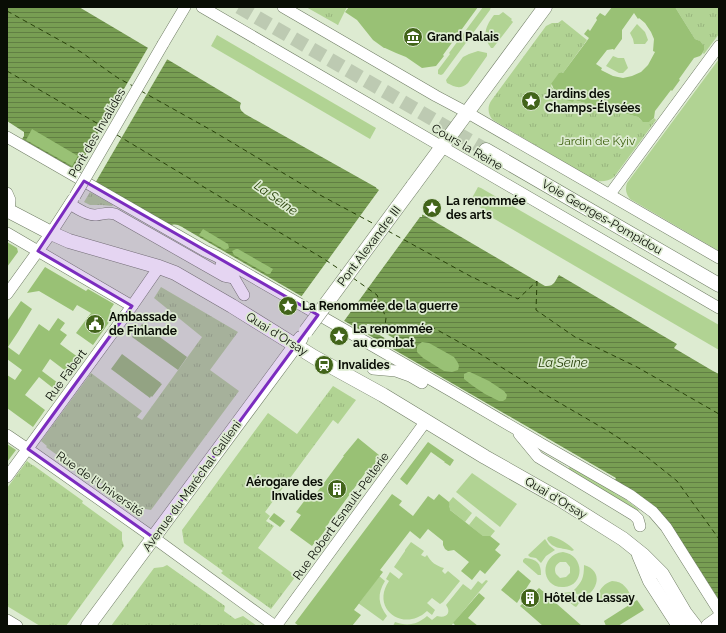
<svg xmlns="http://www.w3.org/2000/svg" width="726" height="633" font-family="Raleway,sans-serif">
  <style>
    .green { fill: #b1d393; fill-rule: evenodd }
    .park { fill: url(#park-tufts) }
    .water { fill: url(#water-rules) }
    .pier { fill: #ddebd1 }
    .lines { fill: none; stroke-linecap: round; stroke-linejoin: round }
    .ferry { stroke: #29420a; stroke-width: 1; stroke-dasharray: 5 4; stroke-linecap: butt }
    .building { fill: #99c175; fill-rule: evenodd }
    .major-tunnel { stroke: #bdcab2; stroke-width: 14; stroke-dasharray: 14 7; stroke-linecap: butt }
    .minor-casing { stroke: #707d65; stroke-width: 12 }
    .major-casing { stroke: #707d65; stroke-width: 15 }
    .minor { stroke: #fff; stroke-width: 11 }
    .major { stroke: #fff; stroke-width: 14 }
    .minor-bridge-casing { stroke: #707d65; stroke-width: 12; stroke-linecap: butt }
    .major-bridge-casing { stroke: #707d65; stroke-width: 15; stroke-linecap: butt }
    .minor-bridge { stroke: #fff; stroke-width: 11 }
    .major-bridge { stroke: #fff; stroke-width: 14 }
    .marked { fill: #7b2cbf; fill-opacity: 0.2; stroke: #7b2cbf; stroke-width: 3; stroke-linejoin: round }
    .labels { text-anchor: middle; dominant-baseline: central; stroke-width: 3.5; stroke-linejoin: round; paint-order: stroke }
    .poi-label { font-size: 12px; font-weight: bold; fill: #090d05; stroke: #ddebd1; text-anchor: start }
    .street-label { font-size: 12px; fill: #090d05; stroke: #ddebd1 }
    .park-label { font-size: 12px; fill: #3b5e0b; stroke: #ddebd1 }
    .water-label { font-size: 13px; font-style: italic; fill: #29420a; stroke: #ddebd1 }
  </style>
  <defs>
    <pattern id="park-tufts" width="24" height="20" patternUnits="userSpaceOnUse"><rect width="24" height="20" fill="#b1d393"/><path d="M3 7l-1-3M5 7V3M7 7l1-3M15 17l-1-3M17 17v-4M19 17l1-3" fill="none" stroke="#97b47d"/></pattern>
    <pattern id="water-rules" width="6" height="5" patternUnits="userSpaceOnUse"><rect width="6" height="5" fill="#789e53"/><path d="M0 2.5h6" fill="none" stroke="#617f43"/></pattern>
  </defs>
  <rect width="100%" height="100%" fill="#ddebd1"/>
  <g class="green">
    <polygon points="483,7 491,7 490,10 443,74 441,75 438,74 438,70 450,54 449,53"/>
    <path d="M503,12L512,19L511,20L513,22L493,48H491C482,35 485,27 494,15H499Z"/>
    <polygon points="637,24 645,32 648,40 645,44 634,44 633,39 630,33"/>
    <polygon points="217,35 376,128 370,139 211,46"/>
    <path d="M478,51L487,53V56L468,83C460,90 455,87 447,83L446,80L463,57L469,54Z"/>
    <polygon points="613,56 618,58 624,58 628,68 623,73 619,73 606,66"/>
    <path d="M719,59V251L630,199C626,194 625,189 627,183Z"/>
    <polygon points="478,187 481,188 719,325 719,350 486,214 472,198"/>
    <polygon points="570,466 614,491 614,493 625,499 638,509 639,511 568,470"/>
    <polygon points="472,473 517,504 500,527 456,492"/>
    <polygon points="453,497 472,513 465,522 449,509 450,507 448,503"/>
    <polygon points="476,516 495,531 490,537 486,536 484,537 469,525"/>
    <path d="M551,536C559,538 569,544 574,550L572,551C562,547 553,550 547,539L548,537Z"/>
    <polygon points="545,539 549,545 555,550 546,556 541,563 536,558 530,557 528,555"/>
    <path d="M411,542L424,551L421,555L425,557L427,555C431,562 436,566 444,568L442,571L445,574L448,571L460,581L443,602L440,604L432,598L427,603L435,610L432,615L427,611C404,633 370,609 389,581L386,579L390,572L399,579L403,574L394,567L405,551V550Z"/>
    <path d="M563,552C585,555 585,586 564,587C541,589 538,555 563,552ZM560,562H566L570,567V573L566,577L560,578L556,574C554,569 555,565 560,562Z"/>
    <path d="M525,558C537,559 541,563 541,575H538L523,562V560Z"/>
    <path d="M584,565C604,571 598,591 583,598L574,592V590C582,582 584,578 584,565Z"/>
    <path d="M379,576L385,581C377,594 378,604 387,616L383,621L358,603L360,602Z"/>
    <path d="M486,580L488,581L451,626H393L395,622C408,627 418,624 427,616L432,620L437,616C446,619 452,613 446,605L463,584L471,590L478,581L482,584Z"/>
    <path d="M612,581C624,581 628,590 633,599V602C626,606 625,602 619,601C615,601 611,603 608,604L599,598L598,596C599,589 605,583 612,581Z"/>
    <polygon points="571,592 581,600 577,606 576,607 574,606 560,594 561,593"/>
  </g>
  <g class="park">
    <polygon points="306,7 347,7 338,25"/>
    <path d="M675,7H719V34L704,54L703,53C705,46 702,41 695,39Z"/>
    <path d="M562,20L587,40L563,73L561,72L551,86C560,98 558,98 574,100L638,117C642,123 649,124 654,118L656,120L614,177C609,181 603,182 596,181L493,120C488,115 487,107 491,101L546,26L552,23H558Z"/>
    <polygon points="90,192 113,205 112,206 102,205 90,205 84,202"/>
    <polygon points="161,287 226,325 238,332 210,370 239,391 151,510 145,509 138,510 101,483 99,485 46,447 47,446 41,441 91,373 142,411 137,417 142,420 202,337 154,298"/>
    <polygon points="333,386 356,400 338,424 333,420 265,512 270,516 266,521 274,526 258,548 296,576 271,609 221,573 223,571 184,543 182,530 268,413 297,434"/>
    <polygon points="27,461 32,465 33,465 83,501 82,503 122,532 122,540 124,546 66,626 40,626 7,606 7,488"/>
    <polygon points="167,565 225,606 224,611 235,619 243,616 257,626 111,626 154,568 163,567"/>
  </g>
  <path class="water" d="M7,7H79L241,103C239,108 240,110 245,114L379,189L545,286C554,287 555,281 559,275L677,344L674,348L713,371L719,374V600L671,525L652,504L636,493L615,480L616,478L187,230C182,227 176,222 170,226L72,169V168L22,139L24,136V132L7,121Z"/>
  <g class="pier">
    <polygon points="149,46 168,58 94,185 75,173"/>
    <polygon points="377,186 426,214 425,215 423,214 422,215 422,217 420,217 344,321 343,323 346,324 297,296 297,295 299,297 301,297 379,190 376,188"/>
    <polygon points="367,324 369,324 397,340 399,343 395,344 392,349 390,348 393,343 371,330 368,335 366,334 368,329 366,326"/>
  </g>
  <g class="lines">
    <g class="ferry">
      <polyline points="7,11 81,52 118,78 133,86"/>
      <polyline points="7,71 107,129"/>
      <polyline points="141,91 211,130 320,195 376,225"/>
      <polyline points="117,135 324,259 342,271"/>
      <polyline points="388,231 470,276 518,299 537,281"/>
      <polyline points="353,278 377,295 386,318 384,333 405,326 432,327 477,352 546,395 608,431 642,453 677,481 719,539"/>
      <polyline points="537,281 536,310 575,337 637,367 719,414"/>
    </g>
  </g>
  <g class="building">
    <polygon points="349,7 478,7 443,55 444,56 436,66 422,68 406,57 396,53 385,48 384,48 373,40 357,20 345,12"/>
    <path d="M612,7H675L695,39L700,41L704,46V50L702,54L700,56L694,58L679,79L680,80L672,91L671,90L655,111L654,118L649,122H643L638,117L574,100L573,102L563,99L556,94L552,85V84H551L559,73H560L561,72L563,73L589,38L584,34L588,29L590,31L597,20L596,18L600,13L605,16ZM634,13L638,19L639,18L645,23L651,32L654,39L653,51L655,52L648,65L641,72L632,76L623,78L613,76L601,70L602,68L596,64L607,50L613,49L614,50L622,39V30Z"/>
    <polygon points="32,129 78,156 72,166 26,140"/>
    <polygon points="203,229 228,244 229,248 225,250 199,235"/>
    <polygon points="7,242 17,248 18,252 7,267"/>
    <polygon points="236,249 238,249 273,269 270,274 267,274 234,255 232,251"/>
    <polygon points="45,267 86,291 88,289 114,304 110,310 115,314 93,345 76,333 91,313 77,305 73,311 39,291 27,293"/>
    <polygon points="21,301 32,309 18,332 8,347 19,355 39,324 49,331 58,318 65,323 60,330 67,335 60,344 82,360 71,375 50,359 42,371 62,386 58,392 39,377 25,395 45,410 33,427 7,408 7,375 15,380 22,370 7,359 7,321"/>
    <polygon points="142,324 187,357 178,370 132,337"/>
    <polygon points="422,342 429,343 454,357 458,363 459,366 458,370 452,372 444,371 423,358 417,352 417,347 418,345"/>
    <polygon points="122,354 161,383 160,383 162,384 152,397 151,396 150,398 111,369"/>
    <polygon points="468,372 470,372 489,381 504,391 507,395 506,399 503,401 499,401 485,394 473,386 464,379 464,374"/>
    <polygon points="358,438 379,455 375,460 376,461 376,463 367,474 366,472 326,527 327,528 326,529 321,536 317,541 316,541 312,546 290,530 301,515 296,512 311,492 315,495 344,456 343,456"/>
    <polygon points="428,442 454,460 450,466 444,462 445,462 431,452 407,485 400,479"/>
    <polygon points="7,444 16,450 7,462"/>
    <polygon points="392,494 402,501 399,505 413,516 428,496 434,500 439,494 449,502 450,510 483,536 490,536 500,544 495,550 501,555 485,574 480,570 472,580 461,571 469,562 454,550 448,551 445,549 443,545 443,541 428,529 420,539 410,531 380,570 383,572 354,610 361,615 352,626 299,626 295,623"/>
    <polygon points="274,513 285,521 280,527 269,519"/>
    <polygon points="518,570 531,581 517,603 501,590"/>
    <polygon points="539,588 550,597 549,597 582,626 543,626 527,612 520,606"/>
    <polygon points="479,593 485,598 468,618 478,626 456,626 453,623"/>
    <polygon points="637,600 644,610 618,626 606,626 604,621"/>
  </g>
  <g class="lines">
    <polyline class="major-tunnel" points="239,7 486,150"/>
    <g class="minor-casing">
      <g id="minor">
        <polyline points="202,7 719,308"/>
        <polyline points="283,7 436,96 468,113 719,258"/>
        <polyline points="163,44 185,7"/>
        <polyline points="7,137 205,251 216,256 366,342 451,391 545,446 630,495 653,512 666,527 719,611"/>
        <polyline points="7,193 10,200 9,211"/>
        <polyline points="610,194 719,46"/>
        <path d="M70,204C76,208 89,216 96,215C104,214 107,212 115,214L224,276L234,278C232,272 226,268 221,265"/>
        <polyline points="7,233 132,306"/>
        <polyline points="234,278 244,295"/>
        <polyline points="7,294 51,233 73,199"/>
        <polyline points="373,369 396,371 410,376 422,383"/>
        <polyline points="519,434 538,457 634,515 638,519 640,526"/>
        <polyline points="7,435 35,454 154,538 275,626"/>
        <polyline points="7,477 132,306 159,267"/>
        <polyline points="7,620 17,626"/>
        <polyline points="276,626 426,421"/>
      </g>
    </g>
    <g class="major-casing">
      <g id="major">
        <polyline points="486,150 719,285"/>
        <polyline points="413,186 545,7"/>
        <polyline points="7,210 51,233 69,241 159,267 175,273 232,306 314,357 383,395 485,457 561,500 623,539 643,555 662,574 685,613 695,626"/>
        <polyline points="639,555 650,581 679,626"/>
        <polyline points="88,626 301,338"/>
        <polyline points="708,626 719,618"/>
      </g>
    </g>
    <use href="#minor" class="minor"/>
    <use href="#major" class="major"/>
    <g class="minor-bridge-casing">
      <polyline id="minor-bridge" points="75,196 163,44"/>
    </g>
    <g class="major-bridge-casing">
      <polyline id="major-bridge" points="306,331 413,186"/>
    </g>
    <use href="#minor-bridge" class="minor-bridge"/>
    <use href="#major-bridge" class="major-bridge"/>
  </g>
  <path class="marked" d="M84,181L318,315L154,538L28,449L132,306L38,251Z"/>
  <defs>
    <g id="museum-disc" transform="scale(1)"><circle r="9.5" fill="#42641a" stroke="#ddebd1"/><path d="M0-6L6-3V-2H-6V-3ZM-5-1h2V3h-2ZM-1-1h2V3h-2ZM3-1h2V3H3ZM-6 4H6V6H-6Z" fill="#fff"/></g>
    <g id="sight-disc" transform="scale(1)"><circle r="9.5" fill="#42641a" stroke="#ddebd1"/><path d="M0-6L1.8-2.2L6-1.7L2.9 1.2L3.7 5.4L0 3.3L-3.7 5.4L-2.9 1.2L-6-1.7L-1.8-2.2Z" fill="#fff"/></g>
    <g id="civic-disc" transform="scale(1)"><circle r="9.5" fill="#42641a" stroke="#ddebd1"/><path d="M-.6-6.5H3V-4.5H.6V-3L4-1V1h2V6H-6V1h2V-1L-.6-3ZM-1.2 2.5V6h2.4V2.5Z" fill="#fff"/></g>
    <g id="station-disc" transform="scale(1)"><circle r="9.5" fill="#42641a" stroke="#ddebd1"/><path d="M-3-6H3Q5-6 5-4V2Q5 4 3 4L4.5 6H3L1.5 4h-3L-3 6H-4.5L-3 4Q-5 4-5 2V-4Q-5-6-3-6ZM-3.5-4v3h7v-3ZM-3.5 1v1.5H-2V1ZM2 1v1.5H3.5V1Z" fill="#fff"/></g>
    <g id="building-disc" transform="scale(1)"><circle r="9.5" fill="#42641a" stroke="#ddebd1"/><path d="M-4-6H4V6H1V3H-1V6H-4ZM-2.5-4.3h1.7v1.8h-1.7ZM.8-4.3h1.7v1.8H.8ZM-2.5-1h1.7V.8h-1.7ZM.8-1h1.7V.8H.8Z" fill="#fff"/></g>
  </defs>
  <g fill-rule="evenodd">
    <use href="#museum-disc" x="413" y="37"/>
    <use href="#sight-disc" x="531" y="101"/>
    <use href="#sight-disc" x="432" y="208"/>
    <use href="#sight-disc" x="288" y="306"/>
    <use href="#civic-disc" x="95" y="324"/>
    <use href="#sight-disc" x="339" y="336"/>
    <use href="#station-disc" x="324" y="365"/>
    <use href="#building-disc" x="337" y="489"/>
    <use href="#building-disc" x="530" y="598"/>
  </g>
  <g class="labels">
    <g class="poi-label">
      <text x="427" y="37">Grand Palais</text>
      <text x="545" y="94">Jardins des<tspan x="545" dy="14">Champs-Élysées</tspan></text>
      <text x="446" y="201">La renommée<tspan x="446" dy="14">des arts</tspan></text>
      <text x="302" y="306">La Renommée de la guerre</text>
      <text x="109" y="317">Ambassade<tspan x="109" dy="14">de Finlande</tspan></text>
      <text x="353" y="329">La renommée<tspan x="353" dy="14">au combat</tspan></text>
      <text x="338" y="365">Invalides</text>
      <text x="323" y="482" text-anchor="end">Aérogare des<tspan x="323" dy="14">Invalides</tspan></text>
      <text x="544" y="598">Hôtel de Lassay</text>
    </g>
    <g class="street-label">
      <text transform="translate(97 133) rotate(-60)">Pont des Invalides</text>
      <text transform="translate(467 147) rotate(30)">Cours la Reine</text>
      <text transform="translate(602 217) rotate(30)">Voie Georges-Pompidou</text>
      <text transform="translate(369 246) rotate(-53)">Pont Alexandre III</text>
      <text transform="translate(277 334) rotate(32)">Quai d'Orsay</text>
      <text transform="translate(66 375) rotate(-54)">Rue Fabert</text>
      <text transform="translate(100 484) rotate(35)">Rue de l'Université</text>
      <text transform="translate(192 486) rotate(-54)">Avenue du Maréchal Gallieni</text>
      <text transform="translate(556 498) rotate(31)">Quai d'Orsay</text>
      <text transform="translate(341 516) rotate(-54)">Rue Robert Esnault-Pelterie</text>
    </g>
    <g class="park-label">
      <text x="597" y="141">Jardin de Kyiv</text>
    </g>
    <g class="water-label">
      <text transform="translate(276 198) rotate(35)">La Seine</text>
      <text x="563" y="362">La Seine</text>
    </g>
  </g>
  <rect width="726" height="633" fill="none" stroke="#090d05" stroke-width="16"/>
</svg>
